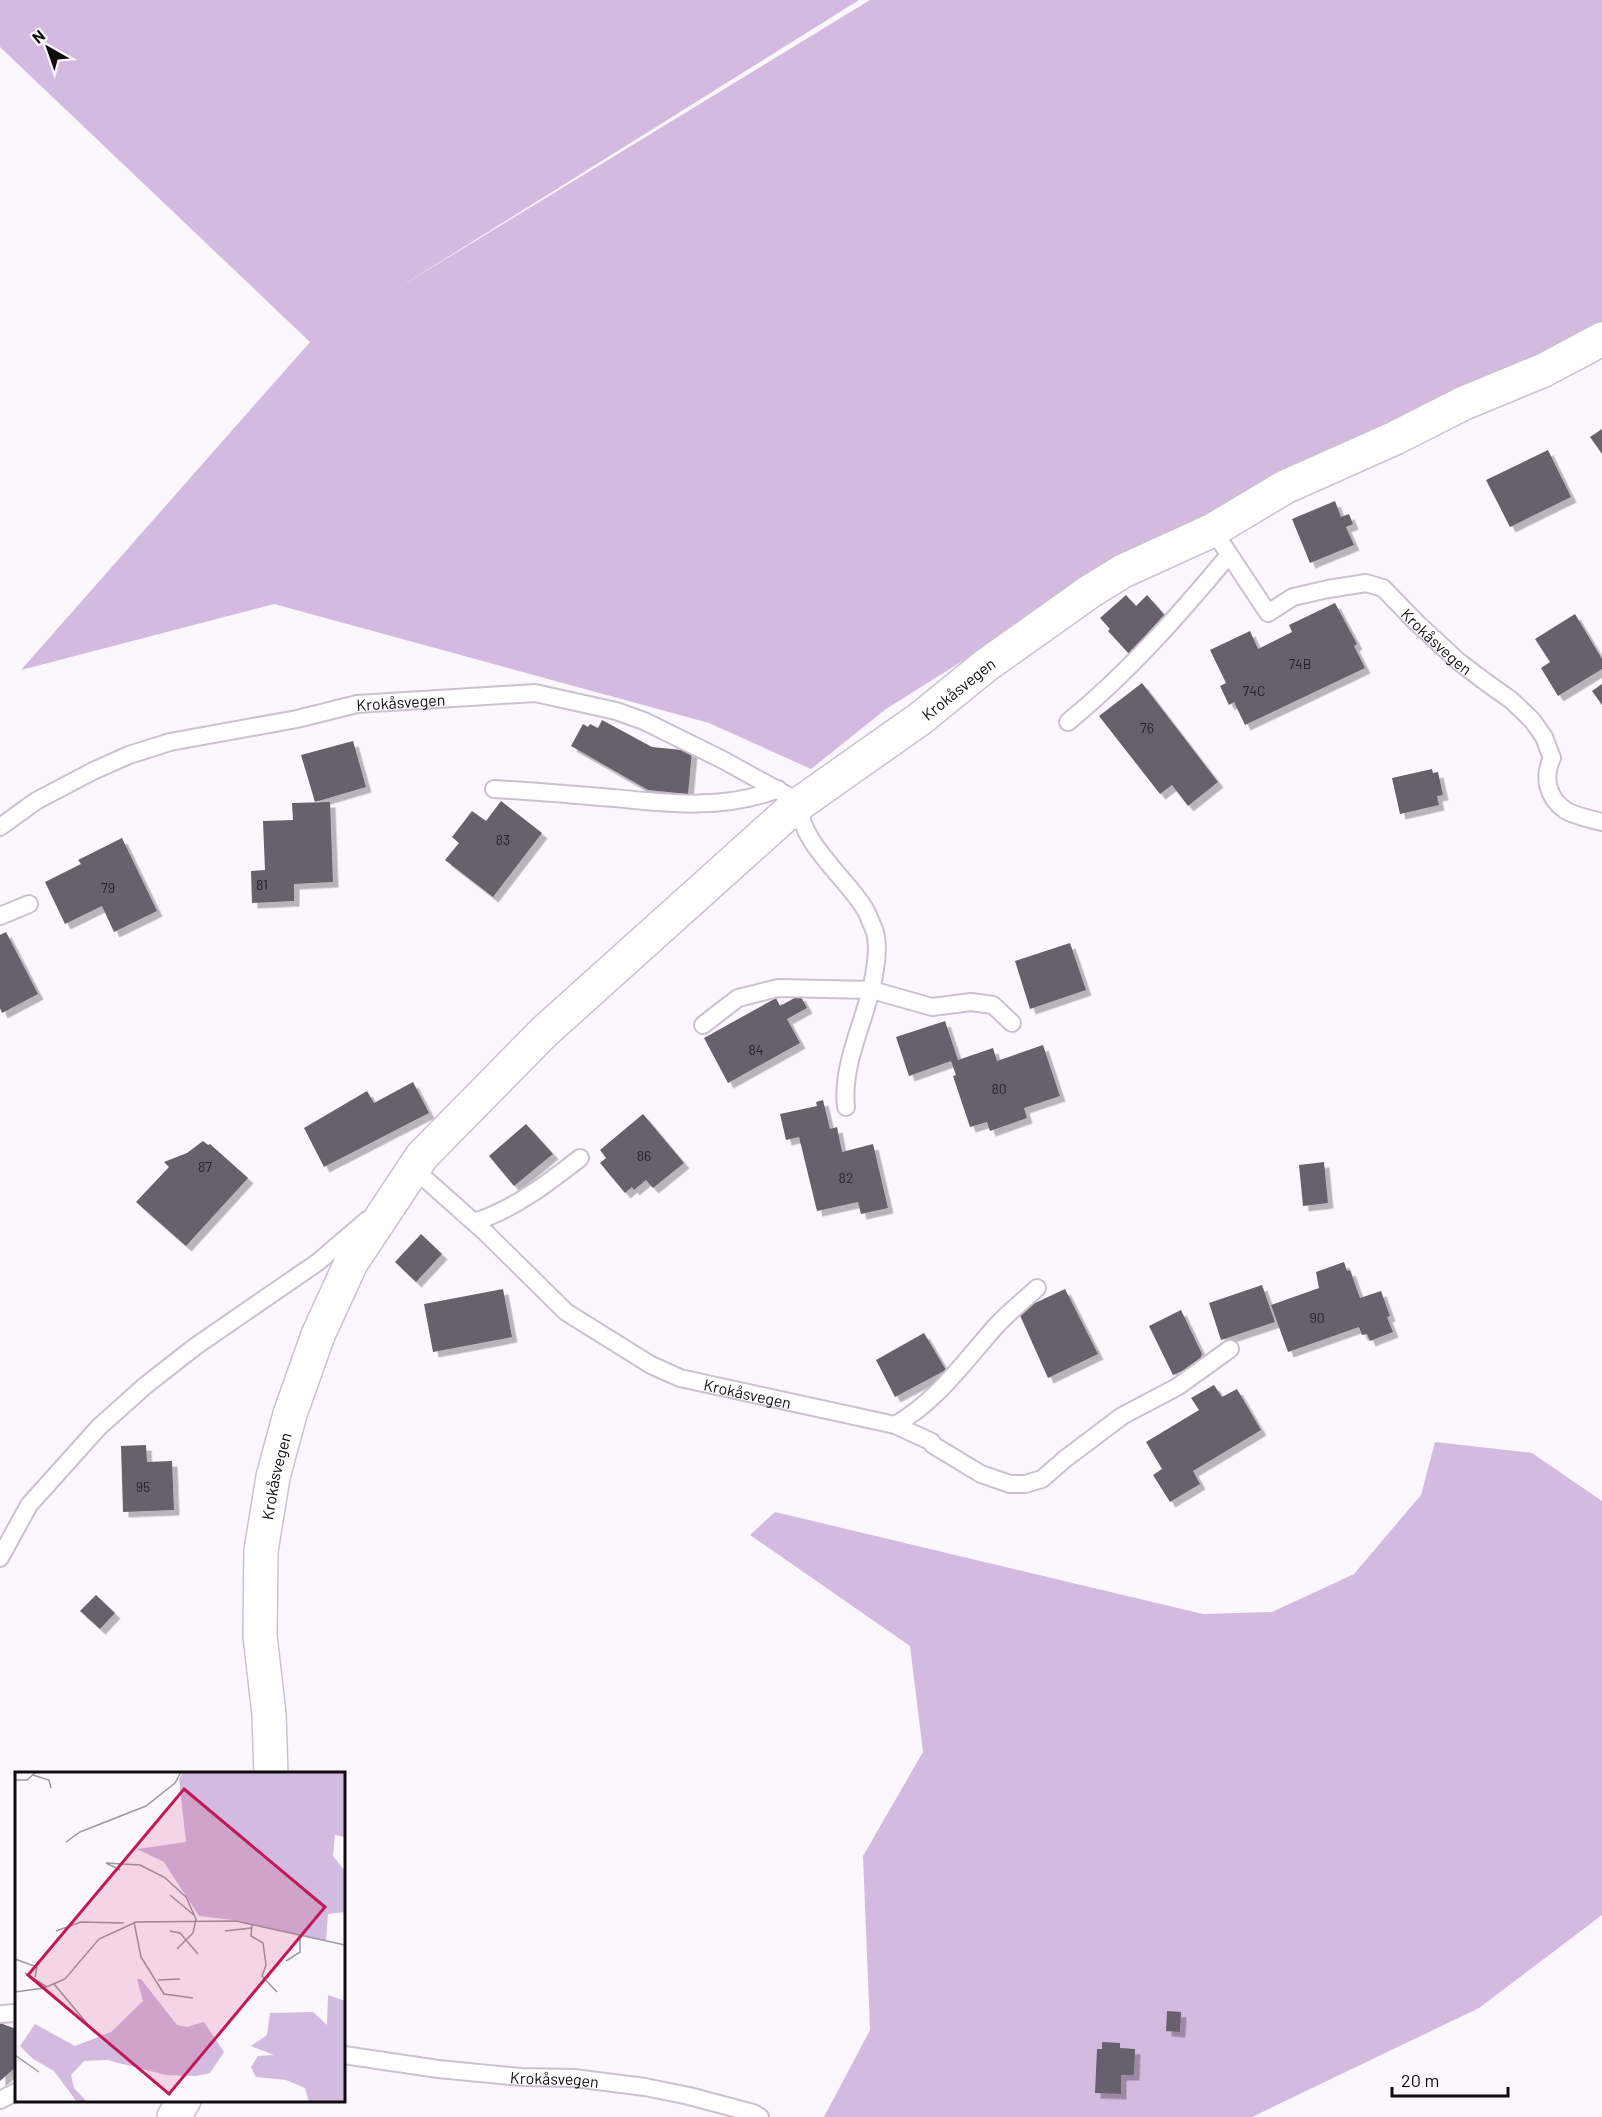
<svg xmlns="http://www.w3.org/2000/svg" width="1602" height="2117" font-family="Barlow,sans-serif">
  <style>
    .green { fill: #d3bbdf }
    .building { fill: #68606c; filter: url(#shadow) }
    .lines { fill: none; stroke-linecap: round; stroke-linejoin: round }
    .lane-casing { stroke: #cbc2d0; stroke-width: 20 }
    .street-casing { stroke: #cbc2d0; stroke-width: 36 }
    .lane { stroke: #fff; stroke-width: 16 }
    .street { stroke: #fff; stroke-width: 33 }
    .labels { text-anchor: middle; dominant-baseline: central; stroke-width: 4.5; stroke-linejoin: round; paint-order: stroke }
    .number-label { font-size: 14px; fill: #262128 }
    .street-label { font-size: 16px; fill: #100c11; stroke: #fcf6ff }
    .inset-road { fill: none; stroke: #9e98a0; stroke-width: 1.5 }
    .view { fill: #c2185b; fill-opacity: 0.15; stroke: #c2185b; stroke-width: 3 }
    .inset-edge { fill: none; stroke: #100c11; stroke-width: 3 }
  </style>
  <defs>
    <filter id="shadow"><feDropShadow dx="5.5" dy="5.5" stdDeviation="0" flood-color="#0004"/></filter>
  </defs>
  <rect width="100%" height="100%" fill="#fcf6ff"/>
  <g class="green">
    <polygon points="0,0 859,0 395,290 870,0 1602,0 1602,322 1132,568 1066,596 886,709 811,769 709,723 274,604 21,670 310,342 0,47"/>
    <polygon points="1435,1442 1532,1453 1602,1501 1602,1915 1479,2008 1252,2117 824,2117 870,2030 863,1856 923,1752 910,1646 750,1535 775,1512 1203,1614 1272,1612 1354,1574 1421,1495"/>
  </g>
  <g class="building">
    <polygon points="1602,429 1602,454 1590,437"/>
    <polygon points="1548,450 1571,497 1510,527 1486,480"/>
    <polygon points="1335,501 1341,517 1349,514 1353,524 1346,527 1354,545 1310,563 1292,519"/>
    <polygon points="1126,595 1136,606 1147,595 1169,620 1130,655 1108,631 1110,629 1100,618"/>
    <polygon points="1335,603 1357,644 1354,646 1365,668 1245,725 1234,702 1229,705 1220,686 1226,683 1210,650 1250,631 1258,649 1292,632 1289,625"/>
    <polygon points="1575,614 1602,659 1602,669 1558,696 1541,668 1550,662 1535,639"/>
    <polygon points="1142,683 1218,782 1188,806 1172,785 1160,794 1099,716"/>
    <polygon points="1602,684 1602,705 1592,691"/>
    <polygon points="602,720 652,747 692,751 688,794 648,790 571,746 583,724 588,727 590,724 598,728"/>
    <polygon points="353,741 366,787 315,802 301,755"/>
    <polygon points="1432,769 1433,773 1438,772 1443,795 1437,796 1439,805 1400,814 1392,778"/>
    <polygon points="501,801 542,833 493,897 445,860 459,843 452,837 472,811 486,821"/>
    <polygon points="330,802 333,882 294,884 294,901 252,903 251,871 265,870 263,821 293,820 292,803"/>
    <polygon points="122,838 157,911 114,932 102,906 65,924 45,882 81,864 78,860"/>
    <polygon points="6,932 38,994 2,1013 0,1008 0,935"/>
    <polygon points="1070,943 1086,990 1030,1009 1015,961"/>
    <polygon points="800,995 807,1008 787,1019 800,1043 728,1083 704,1038 776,998 780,1006"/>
    <polygon points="945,1021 958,1060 993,1048 997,1061 1043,1045 1060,1096 1024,1108 1027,1118 990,1131 987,1122 970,1127 953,1076 956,1075 951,1061 909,1076 896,1037"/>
    <polygon points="413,1082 429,1113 324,1167 304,1128 367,1091 374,1103"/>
    <polygon points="823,1100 830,1129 837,1127 842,1152 873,1144 888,1208 861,1214 858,1202 817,1211 799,1137 786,1140 780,1114 817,1106 816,1102"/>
    <polygon points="643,1114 684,1163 653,1188 646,1180 634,1190 632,1187 625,1193 600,1163 606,1158 600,1150"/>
    <polygon points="526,1124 553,1154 514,1186 489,1156"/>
    <polygon points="203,1141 208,1145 210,1144 248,1178 186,1246 136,1202 169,1167 164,1162 187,1153"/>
    <polygon points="1324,1162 1328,1203 1303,1206 1299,1165"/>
    <polygon points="421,1234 442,1254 416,1282 395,1262"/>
    <polygon points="1344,1262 1347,1271 1350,1270 1360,1298 1381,1291 1390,1316 1387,1317 1393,1332 1370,1341 1367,1334 1362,1335 1359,1327 1288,1352 1271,1305 1319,1288 1316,1272"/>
    <polygon points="1262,1285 1275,1322 1221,1340 1209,1303"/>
    <polygon points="503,1289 512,1337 433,1352 424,1304"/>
    <polygon points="1065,1289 1098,1354 1048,1378 1018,1311"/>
    <polygon points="1181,1310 1202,1354 1199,1363 1173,1375 1149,1326"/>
    <polygon points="924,1333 946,1370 895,1397 876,1360"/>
    <polygon points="1214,1385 1222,1397 1237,1389 1261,1430 1193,1471 1200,1484 1170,1502 1153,1475 1162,1469 1146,1442 1199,1410 1191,1398"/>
    <polygon points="146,1445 147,1462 172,1461 174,1510 123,1512 121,1446"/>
    <polygon points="96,1595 115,1613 100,1629 80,1611"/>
    <polygon points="1167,2011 1181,2012 1180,2032 1166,2031"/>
    <polygon points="0,2023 16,2029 16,2067 0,2081"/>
    <polygon points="1102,2042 1120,2043 1120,2048 1135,2049 1134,2075 1121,2075 1121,2094 1095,2093 1097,2049 1102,2049"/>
  </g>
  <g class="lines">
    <g class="lane-casing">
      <g id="lane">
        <path id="s1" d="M1213,530L1268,613L1293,597L1328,589L1366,583L1383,588L1416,622L1458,661L1487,683L1511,700L1532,720L1544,737L1552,758C1543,777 1547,797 1565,810C1574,816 1591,819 1602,822"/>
        <path d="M1068,722C1128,673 1179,615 1228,556"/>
        <path d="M494,789C534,791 574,795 614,798C670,804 725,810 778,789"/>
        <path id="s2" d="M0,827L36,801L93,771L129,755L170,742L297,719L357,704L535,693L616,711L644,721L723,760L801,803C794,838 850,881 866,911C869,917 872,925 875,932C878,943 877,957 875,969C869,1016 841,1059 846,1107"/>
        <polyline points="0,916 29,904"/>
        <polyline points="703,1025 738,998 778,988 872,990 932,1007 971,1002 993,1005 1012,1023"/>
        <path id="s3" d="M414,1169L485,1232L566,1312L651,1365L680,1378L895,1425L932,1442L933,1445L981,1474L1010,1484H1025L1042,1479L1065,1459L1122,1416L1177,1387L1230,1349"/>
        <path d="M474,1222C513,1210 548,1183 580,1158"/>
        <path d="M895,1425C937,1401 964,1362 996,1326C1008,1313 1023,1301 1037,1288"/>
        <polyline points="0,1558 29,1505 99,1427 146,1385 196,1346 318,1262 367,1220"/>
        <polyline points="0,2014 16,2013"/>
        <path id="s4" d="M344,2055L438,2069L521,2077L574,2078L645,2087L689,2096L753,2113L760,2117"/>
        <polyline points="0,2100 16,2092"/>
      </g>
    </g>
    <g class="street-casing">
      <g id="street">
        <path id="s5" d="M271,1774L269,1714L260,1636L261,1551L273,1477L290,1414L318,1335L351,1263L422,1156L544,1032L792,809L921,718L985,666L1089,592L1123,571L1213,530L1285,487L1395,438L1464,403L1544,370L1602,339"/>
        <polyline points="174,2117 184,2100"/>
      </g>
    </g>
    <use href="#lane" class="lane"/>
    <use href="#street" class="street"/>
  </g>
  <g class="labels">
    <g class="number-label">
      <text x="1300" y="663">74B</text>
      <text x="1254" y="690">74C</text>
      <text x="1147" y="727">76</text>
      <text x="503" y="839">83</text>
      <text x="262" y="884">81</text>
      <text x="108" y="887">79</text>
      <text x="756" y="1049">84</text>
      <text x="999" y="1088">80</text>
      <text x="644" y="1155">86</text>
      <text x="205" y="1166">87</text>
      <text x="846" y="1177">82</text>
      <text x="1317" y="1317">90</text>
      <text x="143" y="1486">95</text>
    </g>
    <g class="street-label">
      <text stroke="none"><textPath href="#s1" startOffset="297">Krokåsvegen</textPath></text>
      <text stroke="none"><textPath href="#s5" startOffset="1368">Krokåsvegen</textPath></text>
      <text stroke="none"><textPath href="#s2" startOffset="426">Krokåsvegen</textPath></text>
      <text stroke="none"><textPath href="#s3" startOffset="410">Krokåsvegen</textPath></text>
      <text stroke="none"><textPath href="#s5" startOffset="300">Krokåsvegen</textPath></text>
      <text stroke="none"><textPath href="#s4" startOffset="212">Krokåsvegen</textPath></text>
    </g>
  </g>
  <g transform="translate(15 1772)">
    <rect width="330" height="330" fill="#fcf6ff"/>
    <path d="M168,0H330V65L320,63L318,84L330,99V140L313,142L311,169L219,148L184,144L149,90L122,77L171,70L164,7ZM122,207H126L162,253L172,255L189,250L209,280L195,301L181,304L151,303L92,288L69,289L56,303L59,316L72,330H62L39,299L18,287L5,274L20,252L60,274L96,260L128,229ZM313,223L330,229V330H294L290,316L271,308L241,305L236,295L243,284L259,283L236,274L252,263L255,241L298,240L312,253Z" fill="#d3bbdf"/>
    <path class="inset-road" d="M18,3L34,8L36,16M0,8H12L21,0M51,70L65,60L131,34L160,11L166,0M105,98L91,91L125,93L149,105L171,125L181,147L178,161L162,177M155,123L180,144M119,150L126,185L149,222L178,226M237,153L236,164L248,171L251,193L247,204L262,220M41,159L66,150L109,151M155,159L165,161L183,182M210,159L236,156M0,187L22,195L20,205M271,189L285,180V165M10,201L32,215M143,208L165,207M39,212L80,261M0,220L29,216L50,207L84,167L121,150L221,149L330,173M0,283L24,300"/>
    <path class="view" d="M169,17L310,135L154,322L13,203Z"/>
    <rect width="330" height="330" class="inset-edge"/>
  </g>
  <g transform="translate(48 48) rotate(320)" stroke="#fcf6ff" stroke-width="4.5" paint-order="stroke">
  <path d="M0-4.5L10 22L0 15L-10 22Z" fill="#100c11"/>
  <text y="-9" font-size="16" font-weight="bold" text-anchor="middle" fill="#100c11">N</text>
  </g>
  <path d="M1392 2087v9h116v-9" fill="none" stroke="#100c11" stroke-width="3"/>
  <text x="1401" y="2087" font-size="18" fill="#100c11" stroke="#fcf6ff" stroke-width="4.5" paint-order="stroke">20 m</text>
</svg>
